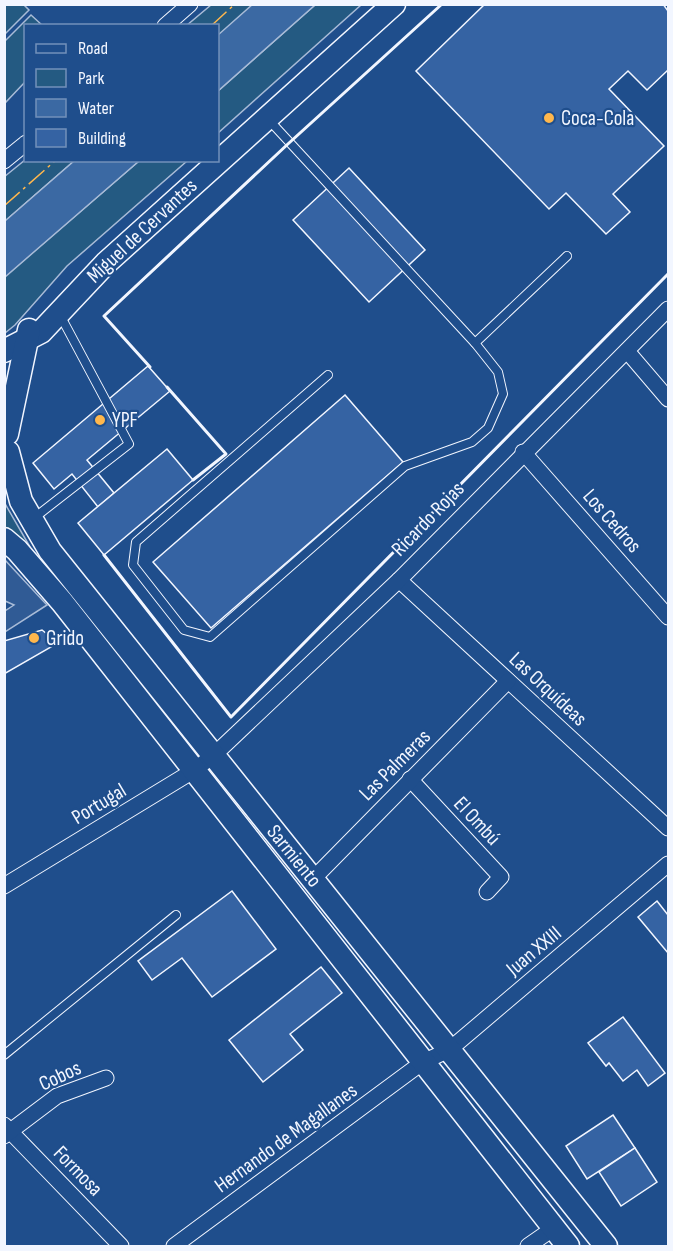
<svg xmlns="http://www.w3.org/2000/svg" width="673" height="1251" font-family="'Sofia Sans Condensed',sans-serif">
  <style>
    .green { fill: #245a82; stroke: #a8bbd7; stroke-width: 1.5 }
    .parking { fill: #305b95; stroke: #a8bbd7; stroke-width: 1.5 }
    .water { fill: #3b69a3; stroke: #a8bbd7; stroke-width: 1.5 }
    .building { fill: #3563a3; stroke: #f2f6ff; stroke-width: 1.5 }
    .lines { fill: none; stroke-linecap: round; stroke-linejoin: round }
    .service-casing { stroke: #f2f6ff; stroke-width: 10 }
    .minor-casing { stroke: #f2f6ff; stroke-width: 17 }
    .secondary-casing { stroke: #f2f6ff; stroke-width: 25 }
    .service { stroke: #1f4e8c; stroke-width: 8 }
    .minor { stroke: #1f4e8c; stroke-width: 15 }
    .secondary { stroke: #1f4e8c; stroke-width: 22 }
    .wall { stroke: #f2f6ff; stroke-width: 3 }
    .power { stroke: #ffb74d; stroke-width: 1.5; stroke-dasharray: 21 4.5 3 4.5; stroke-linecap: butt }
    .poi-dot { fill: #ffb74d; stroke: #1f4e8c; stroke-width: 2 }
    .labels { text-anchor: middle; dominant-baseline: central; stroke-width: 4.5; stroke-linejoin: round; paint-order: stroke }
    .poi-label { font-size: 21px; fill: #f2f6ff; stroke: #1f4e8c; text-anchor: start }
    .street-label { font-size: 21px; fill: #f2f6ff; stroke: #1f4e8c }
  </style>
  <rect width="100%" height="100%" fill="#1f4e8c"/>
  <g class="green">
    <polygon points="5,4 24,5 29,10 5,34"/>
    <polygon points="211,5 253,5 218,36 218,26 186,26"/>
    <polygon points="315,5 361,5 218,133 218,91"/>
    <polygon points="31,15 42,25 26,26 25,82 5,103 5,41"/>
    <polygon points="25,160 74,161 5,221 4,177"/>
    <polygon points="139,161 187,161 67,266 15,325 5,333 4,277"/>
    <polygon points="4,502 30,547 5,527"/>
  </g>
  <polygon class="parking" points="5,560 47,605 5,632 5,611 14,605 5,601"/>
  <g class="water">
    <polygon points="253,4 315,5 218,91 218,35"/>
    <polygon points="74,161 139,161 5,277 5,221"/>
  </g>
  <g class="building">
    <polygon points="485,4 663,4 668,11 668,70 647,90 628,71 609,89 664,146 613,194 630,212 606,234 566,193 549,209 416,71"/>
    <polygon points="349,168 425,250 369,302 293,220"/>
    <polygon points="148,366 170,391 87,460 114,493 98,507 72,474 54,489 33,463"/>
    <polygon points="345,395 403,462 211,628 153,562"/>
    <polygon points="167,449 193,480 104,555 78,523"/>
    <polygon points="42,630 58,643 4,674 4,641"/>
    <polygon points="232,891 276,949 212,997 182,958 152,980 138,961"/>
    <polygon points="657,901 668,915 668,953 638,917"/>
    <polygon points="321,967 342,993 290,1034 303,1050 263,1082 229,1040"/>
    <polygon points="623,1017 665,1073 648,1086 637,1070 623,1081 609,1063 606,1066 588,1043"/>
    <polygon points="613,1115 635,1148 587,1179 566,1146"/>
    <polygon points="635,1148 657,1182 621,1206 599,1172"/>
  </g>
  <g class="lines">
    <g class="service-casing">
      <g id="service">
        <polyline points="268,119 475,343 498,372 503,394 488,428 472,442 405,466 210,637 184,630 133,565 136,542 328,375"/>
        <polyline points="475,343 567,256"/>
        <polyline points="34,518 129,444 60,315"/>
        <polyline points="4,1055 176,915"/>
      </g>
    </g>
    <g class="minor-casing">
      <g id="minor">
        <polyline points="165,26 190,4"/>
        <polyline points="4,161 26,143"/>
        <polyline points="627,351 668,399"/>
        <polyline points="523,452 668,617"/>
        <polyline points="399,580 668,828"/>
        <polyline points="410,779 501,877 487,892"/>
        <polyline points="313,879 508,681"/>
        <polyline points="4,886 193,771 214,755 399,580 668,309"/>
        <polyline points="4,1125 121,1246"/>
        <polyline points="4,1136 57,1096 106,1078"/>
        <polyline points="174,1246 423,1062 449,1050 668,864"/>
        <polyline points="528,1246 554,1228"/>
      </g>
    </g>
    <g class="secondary-casing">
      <g id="secondary">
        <polyline points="4,351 41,332 106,263 394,4"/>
        <polyline points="7,434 29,330"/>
        <polyline points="8,452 21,501 50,551 606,1246"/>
        <polyline points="4,539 17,550 62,602 568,1246"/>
      </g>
    </g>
    <use href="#service" class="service"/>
    <use href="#minor" class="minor"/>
    <use href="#secondary" class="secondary"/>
    <g class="wall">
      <polyline points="150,367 104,316 289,143 442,4"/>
      <polyline points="167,387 226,454 193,480"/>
      <polyline points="104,555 231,717 668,274"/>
    </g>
    <g class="power">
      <polyline points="211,26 235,4"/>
      <polyline points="4,206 56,160"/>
    </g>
  </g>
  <g class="poi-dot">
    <circle cx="549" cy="118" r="6"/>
    <circle cx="100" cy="420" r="6"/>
    <circle cx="34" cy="638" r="6"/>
  </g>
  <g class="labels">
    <g class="poi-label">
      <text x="561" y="118">Coca-Cola</text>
      <text x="112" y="420">YPF</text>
      <text x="46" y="638">Grido</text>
    </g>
    <g class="street-label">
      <text transform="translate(142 231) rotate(-43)">Miguel de Cervantes</text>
      <text transform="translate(428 519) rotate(-46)">Ricardo Rojas</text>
      <text transform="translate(612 521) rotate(49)">Los Cedros</text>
      <text transform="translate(548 689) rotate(43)">Las Orquídeas</text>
      <text transform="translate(395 765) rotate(-45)">Las Palmeras</text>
      <text transform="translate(99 804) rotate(-31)">Portugal</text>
      <text transform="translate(477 821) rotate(47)">El Ombú</text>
      <text transform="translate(294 856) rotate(51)">Sarmiento</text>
      <text transform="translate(534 951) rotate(-40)">Juan XXIII</text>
      <text transform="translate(60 1076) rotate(-25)">Cobos</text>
      <text transform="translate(286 1138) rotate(-36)">Hernando de Magallanes</text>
      <text transform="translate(78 1171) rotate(46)">Formosa</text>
    </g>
  </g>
  <rect width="673" height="1251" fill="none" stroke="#f2f6ff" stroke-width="12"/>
  <rect x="24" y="24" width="195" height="138" fill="#1f4e8c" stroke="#7391ba" stroke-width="1.5"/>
  <rect x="36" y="44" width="30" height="9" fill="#1f4e8c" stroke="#7391ba" stroke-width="1.5"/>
  <text x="78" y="54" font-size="18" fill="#f2f6ff">Road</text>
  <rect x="36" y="69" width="30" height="18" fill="#245a82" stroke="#7391ba" stroke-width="1.5"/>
  <text x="78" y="84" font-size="18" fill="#f2f6ff">Park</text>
  <rect x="36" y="99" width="30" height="18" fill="#3b69a3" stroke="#7391ba" stroke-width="1.5"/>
  <text x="78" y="114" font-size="18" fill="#f2f6ff">Water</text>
  <rect x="36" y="129" width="30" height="18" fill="#3563a3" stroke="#7391ba" stroke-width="1.5"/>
  <text x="78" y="144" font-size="18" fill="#f2f6ff">Building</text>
</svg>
